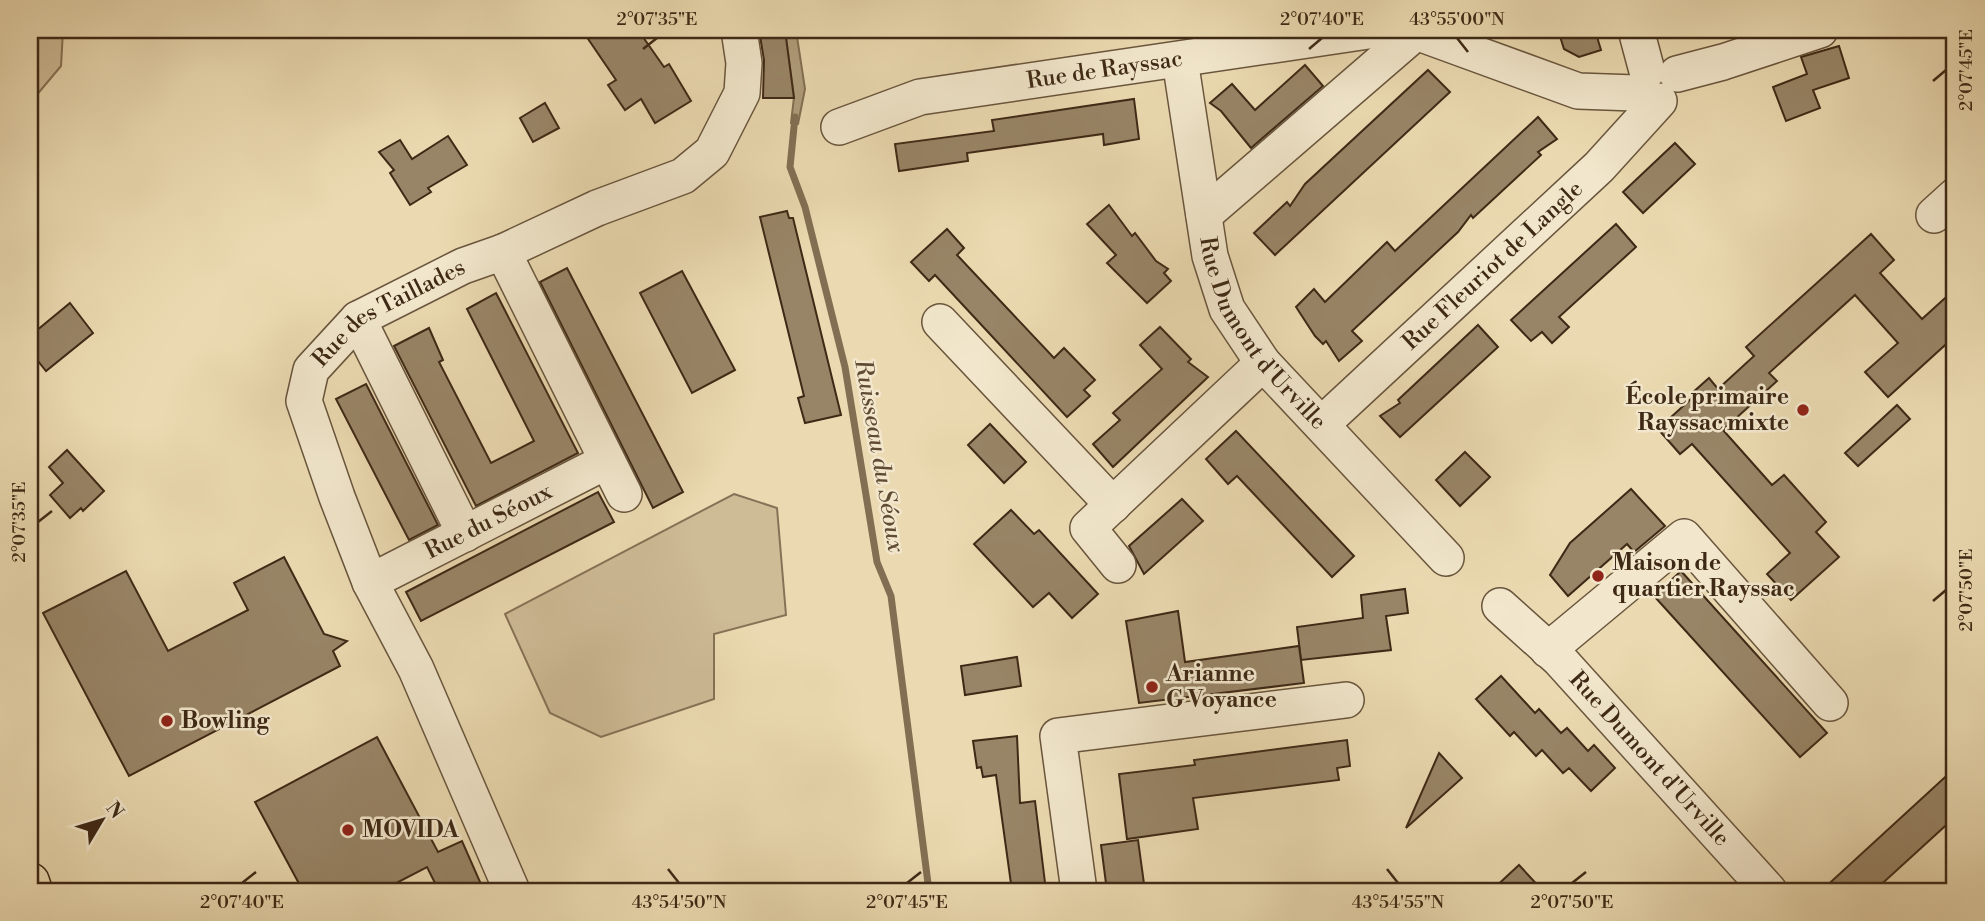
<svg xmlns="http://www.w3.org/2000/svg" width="1985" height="921" font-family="'Libre Bodoni',serif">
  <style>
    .green { fill: #cebc97; stroke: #867256; stroke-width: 2 }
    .water { fill: #b09e7c; stroke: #826f53; stroke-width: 2 }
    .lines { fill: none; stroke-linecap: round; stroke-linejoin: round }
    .stream { stroke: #826f53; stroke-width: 7 }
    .building { fill: #988567; stroke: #3e2916; stroke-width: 2 }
    .minor-casing { stroke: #69553d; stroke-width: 38 }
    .highway-casing { stroke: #3e2916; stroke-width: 41 }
    .minor { stroke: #f2e7cc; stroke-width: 35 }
    .highway { stroke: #ebdab1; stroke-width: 38 }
    .ticks { fill: none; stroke: #3e2916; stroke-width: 2.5 }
    .poi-dot { fill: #8f2418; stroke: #f2e7cc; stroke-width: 2.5 }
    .labels { text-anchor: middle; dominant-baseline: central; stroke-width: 5; stroke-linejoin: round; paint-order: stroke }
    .street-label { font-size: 23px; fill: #3e2916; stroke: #f2e7cc }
    .poi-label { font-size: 23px; font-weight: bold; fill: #3e2916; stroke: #f2e7cc; text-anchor: start }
    .water-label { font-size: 24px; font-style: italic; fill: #604c35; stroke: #f2e7cc }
    .neatline { fill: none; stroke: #3e2916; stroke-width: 2.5 }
    .ticks-label { font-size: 18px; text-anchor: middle; fill: #3e2916 }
  </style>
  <rect width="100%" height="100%" fill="#ebdab1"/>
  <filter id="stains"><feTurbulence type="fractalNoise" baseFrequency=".00286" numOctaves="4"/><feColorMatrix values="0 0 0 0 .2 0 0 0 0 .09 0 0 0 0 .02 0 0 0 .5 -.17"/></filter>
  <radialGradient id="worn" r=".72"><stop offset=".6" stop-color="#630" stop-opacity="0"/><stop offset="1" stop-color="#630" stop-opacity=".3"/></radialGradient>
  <g class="green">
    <polygon points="30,30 63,30 61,66 30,103"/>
    <polygon points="734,494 777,508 786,615 714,634 714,699 601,737 550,713 505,614"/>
  </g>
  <polygon class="water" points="785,30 796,30 805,89 798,124 791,123 794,97"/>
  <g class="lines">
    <polyline class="stream" points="795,117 790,167 805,207 845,367 877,562 891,596 929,891"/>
  </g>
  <g class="building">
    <polygon points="582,30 638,30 664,67 669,64 691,101 655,123 641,99 625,110 608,85 616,80"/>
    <polygon points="759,30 785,30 794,98 763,98 764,60"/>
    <polygon points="1558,30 1595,30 1601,50 1579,57 1564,49"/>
    <polygon points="1839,46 1849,78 1813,90 1820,108 1786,121 1773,87 1807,74 1801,57"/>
    <polygon points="1305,65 1323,86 1251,148 1221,111 1210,103 1232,84 1255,110"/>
    <polygon points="1428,70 1450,92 1275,255 1254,233 1287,202 1290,206 1305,184"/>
    <polygon points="1134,99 1139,139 1104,145 1103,134 967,153 968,161 899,171 895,144 994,131 992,120"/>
    <polygon points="545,103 559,128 533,142 520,118"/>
    <polygon points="1538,117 1557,139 1538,152 1541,155 1473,218 1471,215 1458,232 1352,331 1362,341 1339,361 1326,341 1323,344 1315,336 1296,307 1314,289 1325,302 1387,242 1395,251"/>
    <polygon points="448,136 467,165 428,188 431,192 410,205 390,173 394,170 379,152 400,140 412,159"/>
    <polygon points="1675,143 1695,164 1643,213 1623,192"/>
    <polygon points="1109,205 1132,236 1135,233 1156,261 1168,269 1164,273 1171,281 1147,303 1107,263 1116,255 1087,224"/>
    <polygon points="787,211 789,218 793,218 841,415 805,423 798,398 804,396 760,217"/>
    <polygon points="1616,224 1636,247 1559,317 1569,327 1552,343 1542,332 1531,341 1511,320"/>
    <polygon points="947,229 964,248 957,255 1054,358 1064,348 1095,380 1084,390 1090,396 1067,417 935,275 929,281 911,262"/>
    <polygon points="1871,234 1894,260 1880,273 1922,319 1955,289 1955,336 1888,397 1865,372 1898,343 1855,295 1769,373 1777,381 1723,430 1772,485 1784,475 1826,522 1816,532 1839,557 1791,600 1767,574 1790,553 1692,444 1680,454 1658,429 1693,397 1691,394 1709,378 1718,389 1754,356 1746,347"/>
    <polygon points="567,268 683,492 653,508 540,282"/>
    <polygon points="682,271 735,370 692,393 640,293"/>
    <polygon points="496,293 578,453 476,506 394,346 429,328 443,360 439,362 491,463 534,441 467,309"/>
    <polygon points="70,303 93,333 46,371 30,351 30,336"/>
    <polygon points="1478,325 1498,347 1400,437 1380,416 1400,403 1398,400"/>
    <polygon points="1160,327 1191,359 1188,362 1208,377 1113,467 1093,444 1120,420 1113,413 1162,369 1140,345"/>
    <polygon points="366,384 438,525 409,540 336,399"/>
    <polygon points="1897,405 1910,419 1858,466 1845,453"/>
    <polygon points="990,424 1026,462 1004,483 968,445"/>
    <polygon points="1236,431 1354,556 1332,577 1237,476 1228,484 1206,459"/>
    <polygon points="67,450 104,491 83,511 81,508 70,518 50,495 63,483 49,467"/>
    <polygon points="1465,452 1490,477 1460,506 1436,480"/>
    <polygon points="1631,489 1665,526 1634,552 1627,544 1568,596 1550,575 1570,543"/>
    <polygon points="598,492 614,522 421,621 406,592"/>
    <polygon points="1182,499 1203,521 1144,574 1129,546"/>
    <polygon points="1011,510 1034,534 1039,530 1098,594 1072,618 1049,593 1033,607 974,544"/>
    <polygon points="284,557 324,634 347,641 333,651 340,666 129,776 43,613 126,571 168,651 248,610 234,583"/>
    <polygon points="1681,571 1827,733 1800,757 1654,596"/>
    <polygon points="1405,589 1408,613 1386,616 1391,650 1301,660 1297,627 1363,618 1361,595"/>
    <polygon points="1178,611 1185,662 1299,646 1304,683 1139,703 1126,621"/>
    <polygon points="1017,657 1021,686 965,695 961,666"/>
    <polygon points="1501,676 1535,713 1539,709 1561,733 1567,728 1588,751 1594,745 1615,768 1591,791 1569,768 1563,773 1542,750 1536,756 1514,732 1510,736 1476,699"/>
    <polygon points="1017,736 1020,803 1035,801 1046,891 1012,891 996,775 983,777 981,767 977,768 973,741"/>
    <polygon points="377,737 438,852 462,841 484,891 439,891 427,867 381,891 303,891 255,802"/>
    <polygon points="1347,740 1350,766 1337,768 1339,780 1193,798 1198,829 1127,839 1119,774 1195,765 1194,760"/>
    <polygon points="1439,753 1462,778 1406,828"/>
    <polygon points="1955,768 1955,817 1874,891 1821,891"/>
    <polygon points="1138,840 1145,891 1107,891 1101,845"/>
    <polygon points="1519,865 1543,891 1491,891"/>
  </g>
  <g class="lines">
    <g class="minor-casing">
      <g id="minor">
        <polyline points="1636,30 1647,71"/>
        <polyline points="1393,31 1416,32 1578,91 1635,93"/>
        <path id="s1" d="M1180,60L1210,256L1227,309L1263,363L1446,558"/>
        <polyline points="1677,74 1723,62 1820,30"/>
        <path id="s2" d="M839,127L920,97L1375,30"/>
        <polyline points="1204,215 1416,32"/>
        <polyline points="1934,215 1955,196"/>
        <polyline points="503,252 624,494"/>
        <polyline points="358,319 465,534"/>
        <polyline points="940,322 1113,505"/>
        <path id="s3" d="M1322,424L1599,167L1659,101"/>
        <polyline points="1118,565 1088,528 1263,363"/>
        <path id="s4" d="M370,582L607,461"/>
        <path id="s5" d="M1500,606L1559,659L1769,891"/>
        <polyline points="1548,650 1684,537 1830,703"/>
        <path id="s6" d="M512,891L416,669L370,582L337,497L304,401L311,370L358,319L463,266L503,252L597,208L683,176L712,152L742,93L744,63L739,30"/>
        <polyline points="1079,891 1058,736 1346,700"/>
      </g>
    </g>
    <g class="highway-casing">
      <polyline id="highway" points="30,882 33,891"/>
    </g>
    <use href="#minor" class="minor"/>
    <use href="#highway" class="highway"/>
  </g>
  <path class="ticks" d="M1457,38L1468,52M643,49L657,38M1309,49L1322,38M1933,81L1946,70M38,522L52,511M1933,601L1946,590M668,869L679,883M1387,869L1398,883M242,883L256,872M907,883L921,872M1572,883L1586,872"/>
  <g class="poi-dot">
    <circle cx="1803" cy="410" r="7"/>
    <circle cx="1598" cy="576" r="7"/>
    <circle cx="1152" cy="687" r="7"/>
    <circle cx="167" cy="721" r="7"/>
    <circle cx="348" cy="830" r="7"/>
  </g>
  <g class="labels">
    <g class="street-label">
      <text stroke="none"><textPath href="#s2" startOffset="273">Rue de Rayssac</textPath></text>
      <text stroke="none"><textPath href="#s3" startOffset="233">Rue Fleuriot de Langle</textPath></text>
      <text stroke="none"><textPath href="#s6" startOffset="663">Rue des Taillades</textPath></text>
      <text stroke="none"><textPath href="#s1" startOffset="292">Rue Dumont d'Urville</textPath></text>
      <text stroke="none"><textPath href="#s4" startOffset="133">Rue du Séoux</textPath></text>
      <text stroke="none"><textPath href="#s5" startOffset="214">Rue Dumont d'Urville</textPath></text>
    </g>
    <g class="poi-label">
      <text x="1789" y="397" text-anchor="end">École primaire<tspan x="1789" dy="26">Rayssac mixte</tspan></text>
      <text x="1612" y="563">Maison de<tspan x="1612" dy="26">quartier Rayssac</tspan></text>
      <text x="1166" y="674">Arianne<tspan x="1166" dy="26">G Voyance</tspan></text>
      <text x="181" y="721">Bowling</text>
      <text x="362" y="830">MOVIDA</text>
    </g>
    <g class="water-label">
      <text transform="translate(879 456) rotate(80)">Ruisseau du Séoux</text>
    </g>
  </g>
  <rect width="1985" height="921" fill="none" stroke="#ebdab1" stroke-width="77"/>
  <g transform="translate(102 820) rotate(52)" stroke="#f2e7cc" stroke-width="5" paint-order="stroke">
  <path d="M0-5L12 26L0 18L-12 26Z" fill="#3e2916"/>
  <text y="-10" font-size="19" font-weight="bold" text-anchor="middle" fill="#3e2916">N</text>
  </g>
  <rect x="38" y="38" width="1908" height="845" class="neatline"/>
  <g class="ticks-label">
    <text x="657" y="25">2°07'35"E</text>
    <text x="1322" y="25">2°07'40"E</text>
    <text x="1457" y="25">43°55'00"N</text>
    <text transform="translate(1966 70) rotate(-90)" y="6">2°07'45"E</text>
    <text transform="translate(19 522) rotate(-90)" y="6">2°07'35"E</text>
    <text transform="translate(1966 590) rotate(-90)" y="6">2°07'50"E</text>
    <text x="242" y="908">2°07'40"E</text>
    <text x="679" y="908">43°54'50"N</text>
    <text x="907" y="908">2°07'45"E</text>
    <text x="1398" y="908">43°54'55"N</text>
    <text x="1572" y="908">2°07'50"E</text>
  </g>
  <rect width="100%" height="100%" filter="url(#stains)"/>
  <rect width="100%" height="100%" fill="url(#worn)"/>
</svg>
